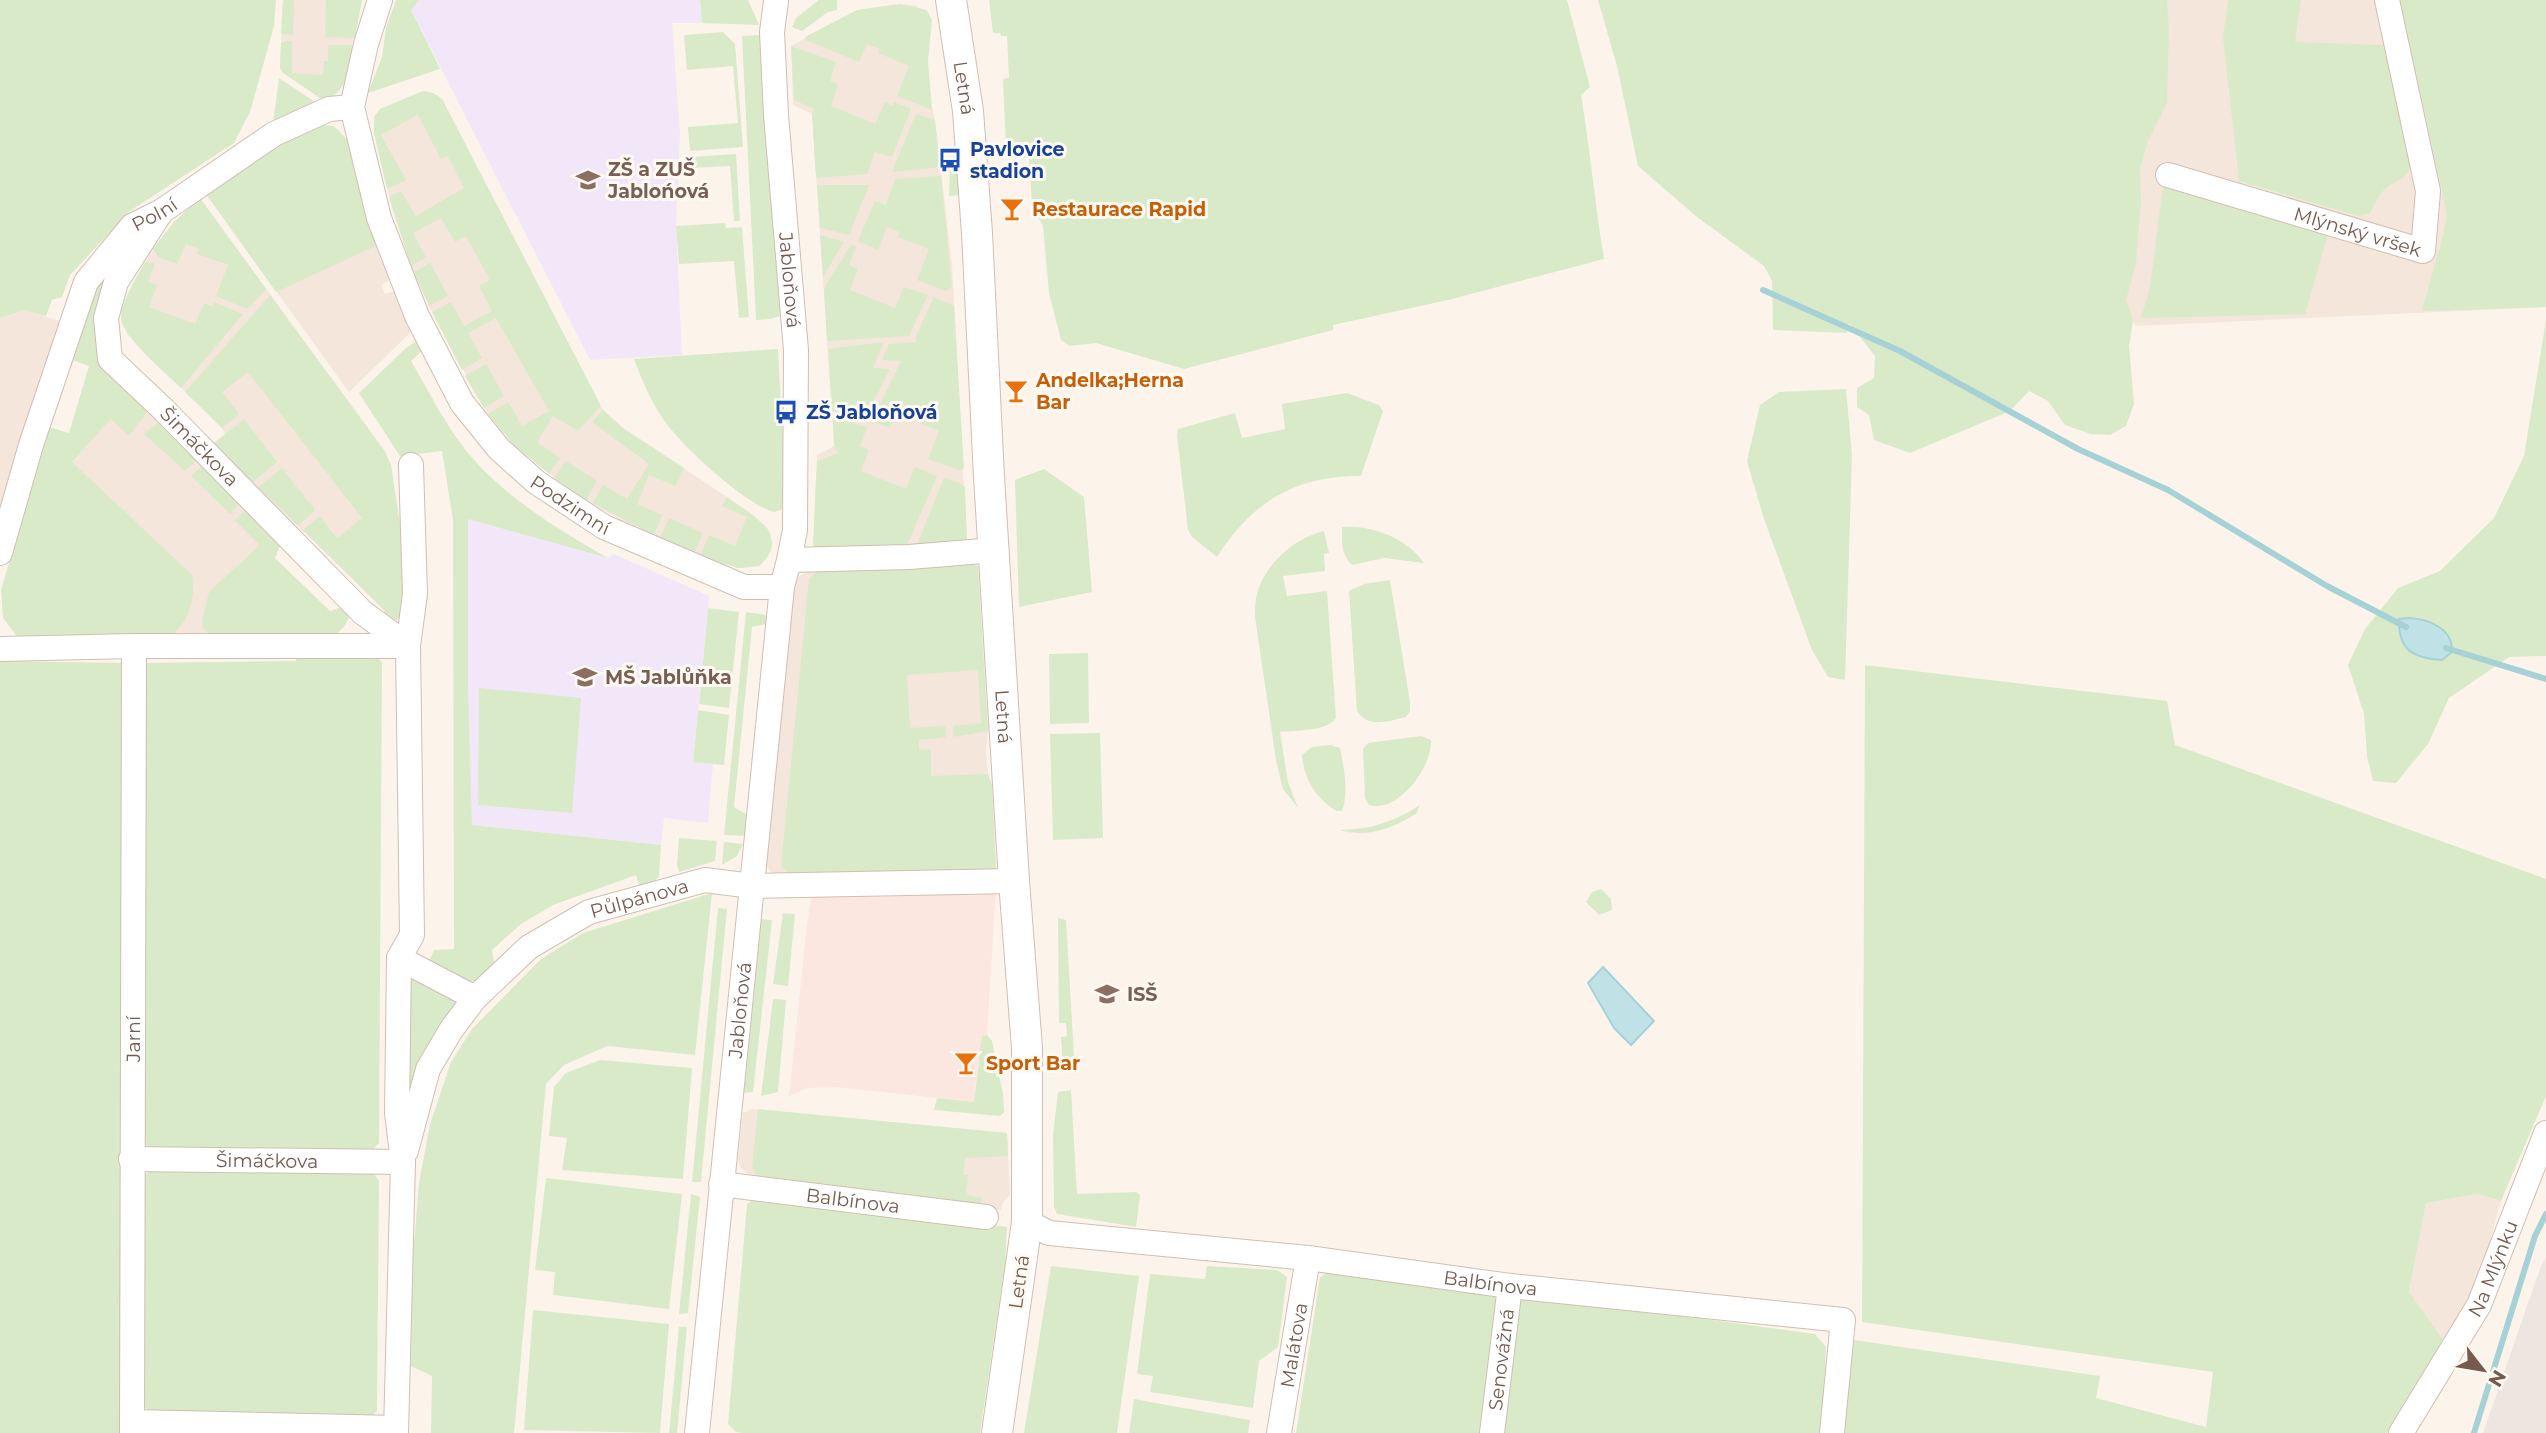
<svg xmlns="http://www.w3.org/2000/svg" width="2546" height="1433" font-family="Montserrat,sans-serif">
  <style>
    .residential { fill: #f4e6da }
    .commercial { fill: #fce6e0 }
    .industrial { fill: #ece5e0 }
    .education { fill: #f1e7f9 }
    .green { fill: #d9eac9 }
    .water { fill: #c0e2e6; stroke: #a6d2d7; stroke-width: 2 }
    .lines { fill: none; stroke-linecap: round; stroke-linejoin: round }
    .stream { stroke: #a6d2d7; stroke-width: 6 }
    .minor-casing { stroke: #d1beb3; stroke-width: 26 }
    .tertiary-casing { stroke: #d1beb3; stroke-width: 32 }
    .minor { stroke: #fff; stroke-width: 24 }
    .tertiary { stroke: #fff; stroke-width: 30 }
    .labels { text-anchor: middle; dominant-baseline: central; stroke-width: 6; stroke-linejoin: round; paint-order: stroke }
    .street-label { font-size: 19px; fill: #775a4e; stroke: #fef9f2 }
    .transit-label { font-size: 19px; font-weight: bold; fill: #164399; stroke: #fef9f2; text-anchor: start }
    .education-label { font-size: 19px; font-weight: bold; fill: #785e54; stroke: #fef9f2; text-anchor: start }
    .food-label { font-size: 19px; font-weight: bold; fill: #c56008; stroke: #fef9f2; text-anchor: start }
  </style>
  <rect width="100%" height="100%" fill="#fcf4eb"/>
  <g class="residential">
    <polygon points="283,0 362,0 343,85 283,73 280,68"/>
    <polygon points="2148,0 2524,0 2546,53 2546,307 2137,326 2115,304"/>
    <polygon points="901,4 917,6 922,15 927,85 935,120 952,265 967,541 821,551 813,546 817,455 834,446 812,114 793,105 791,46 857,10"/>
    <polygon points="423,91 433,93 442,99 603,410 623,428 727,497 767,527 771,535 770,552 759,566 738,568 700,556 621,520 575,494 513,444 484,408 429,306 411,266 394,214 374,133 374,117 380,109"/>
    <polygon points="333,126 340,131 391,279 381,285 385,294 395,291 411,332 349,392 206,194 270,150"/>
    <polygon points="200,198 384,450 391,465 404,601 382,616 385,611 371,597 213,444 225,434 222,428 128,335 121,318 141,269 155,246 174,222"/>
    <polygon points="24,309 62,322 0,525 0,318"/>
    <polygon points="130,392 282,541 212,637 170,636 72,462 111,419"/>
    <polygon points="978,566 988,731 986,749 988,774 992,786 996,869 777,875 771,872 767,866 767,855 789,619 795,579 814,567 816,572 872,568"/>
    <polygon points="752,1109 1007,1133 1010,1195 1003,1202 1001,1210 751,1177 740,1167 738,1158 743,1113"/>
    <polygon points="2478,1194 2501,1201 2474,1299 2444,1341 2409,1293 2426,1203"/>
  </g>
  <polygon class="commercial" points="996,889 987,1035 982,1036 980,1063 978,1063 974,1100 976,1102 835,1087 808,1088 789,1096 807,924 812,893"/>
  <polygon class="industrial" points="2546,1258 2546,1433 2483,1433 2541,1266"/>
  <g class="education">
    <polygon points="418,0 700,0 702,23 672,23 680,133 676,226 682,355 590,360 411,10"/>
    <polygon points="468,519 608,558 614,554 709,596 693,761 713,764 708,823 664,818 661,845 472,825 468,683"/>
  </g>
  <g class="green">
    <polygon points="0,0 276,0 274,26 250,112 234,143 130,211 70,275 62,297 52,300 46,316 24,310 0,318"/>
    <polygon points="283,0 294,0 293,35 281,34"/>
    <polygon points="326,0 362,0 355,38 325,37"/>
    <polygon points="396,0 419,0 411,10 440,69 368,93 382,57 386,28"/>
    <polygon points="700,0 748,0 759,25 702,23"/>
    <polygon points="819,0 837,0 837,10 828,12 802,31 792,27 796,18"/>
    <path d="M989,0H1567L1590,87L1581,95C1590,149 1595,204 1604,259L1448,300L1333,325V330L1184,369L1096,343L1070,346L1061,340L1049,293L1043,226L1032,206L1029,158H1022L1021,146H1006L1003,79L1009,78L1007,36H1001L1000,33H993Z"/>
    <polygon points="1598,0 2167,0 2169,29 2167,103 2148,141 2140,169 2141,200 2136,263 2126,300 2133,320 2129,346 2134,404 2126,426 2110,435 2091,434 2065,425 2048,401 2029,391 2010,411 1910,453 1874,440 1869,415 1857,407 1857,388 1874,378 1875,356 1849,323 1847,333 1773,330 1772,281 1764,266 1697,217 1638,166 1617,66"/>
    <path d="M2228,0H2301L2295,42L2384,45L2410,166C2406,182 2396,179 2386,188C2379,194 2374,205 2370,213L2359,216L2239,181L2223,38Z"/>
    <polygon points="2400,0 2546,0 2546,307 2422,311 2443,235 2447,214"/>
    <polygon points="900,4 927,10 932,21 928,61 932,110 897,96 909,66 878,53 880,49 867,44 859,62 806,40 805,37 857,10"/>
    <polygon points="723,32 735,44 743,147 690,151 688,127 738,123 733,66 687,70 684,35"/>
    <polygon points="761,35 782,309 780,316 771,319 756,320 742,36"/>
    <path d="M286,41H292V73L323,75L324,61H328V45H353C351,66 348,94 323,100L283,73L280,68L281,43Z"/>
    <polygon points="791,46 836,62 830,81 838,84 831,106 875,124 885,102 892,106 894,102 911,109 892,157 875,152 867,174 816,178 812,113 814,109 794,100"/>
    <polygon points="279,78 315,102 273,123"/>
    <polygon points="423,91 433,93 442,99 601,406 578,431 553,416 537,442 560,458 549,474 513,444 488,414 508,402 522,426 549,411 496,318 468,333 482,358 462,370 432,312 451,302 464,326 492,311 479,286 490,280 466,236 455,242 441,218 413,233 426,257 411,266 389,197 401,191 416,216 464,188 448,156 441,159 418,115 381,135 406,180 387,189 374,133 374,117 380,109"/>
    <polygon points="916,114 935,120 940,167 892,172"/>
    <polygon points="323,125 333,126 347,139 380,244 276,292 206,194 264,157 264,153 302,132"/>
    <polygon points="736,154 740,221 734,221 730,166 691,168 690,157"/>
    <polygon points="954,165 962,184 963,195 949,196 950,172"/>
    <polygon points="941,176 952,287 946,291 917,280 929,249 898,237 900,232 887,227 878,250 858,241 875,201 886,205 895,179"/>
    <polygon points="817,185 869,185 849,235 820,228"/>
    <polygon points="2163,186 2328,234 2305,314 2141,318 2150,287"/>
    <polygon points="200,198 266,289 248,309 216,296 228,265 197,254 199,249 186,244 177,264 158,257 153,249 174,222"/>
    <polygon points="725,223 726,228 742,227 749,317 739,318 734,261 679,264 676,226"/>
    <polygon points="820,235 844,242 823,277"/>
    <polygon points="851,245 857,246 849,265 858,269 850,290 895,308 904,287 928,295 909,336 827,341 824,288"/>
    <path d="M120,261L114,377L147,412L129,436L111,419L72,462L192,575C196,596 189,623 170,636L18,638L3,618L1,590L49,427L69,433L89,366L69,359L99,276Z"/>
    <path d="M145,262L155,263L148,282L157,285L149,307L195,324L204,303L212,306L214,302L243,314L181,388C167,374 122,337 121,318C120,305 138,274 145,262Z"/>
    <polygon points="430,263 448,296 429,306 414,272"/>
    <polygon points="270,295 384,450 391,465 402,537 404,601 403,613 395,622 382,616 385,611 303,530 320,516 337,538 362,518 248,372 222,392 239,414 222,428 185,392"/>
    <polygon points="934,297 954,306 964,469 959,470 928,459 939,431 909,418 911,413 897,408 890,428 872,421 901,361 882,360 889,344 916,342 916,336"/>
    <polygon points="2546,320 2546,656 2509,657 2449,698 2428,744 2396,783 2373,781 2367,756 2364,714 2348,665 2365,629 2398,588 2440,571 2494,518 2524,456"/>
    <path d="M420,339L425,348L411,361C427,388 442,418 461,444C499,494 554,527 608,558L468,519V683L472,825L661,845L659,877L641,891L636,875L553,905L521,924L492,950L495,969L482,981H467L428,964L434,950L454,949L453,520L442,451L400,456L359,393L406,348Z"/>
    <polygon points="884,342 873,368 890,369 864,419 832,410 828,349"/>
    <path d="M778,349L785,479L784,509L774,512C745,504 688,451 669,427C653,407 643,383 634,359Z"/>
    <polygon points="486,364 504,396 484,408 465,376"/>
    <polygon points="1846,389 1852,455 1845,680 1828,677 1812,650 1764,519 1747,461 1760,405 1779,392"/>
    <path d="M1347,393L1379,405L1383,411L1361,476C1295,476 1253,501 1217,557L1192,537L1188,530L1177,436L1178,429L1235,413L1242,438L1285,429L1282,404Z"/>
    <polygon points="603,410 623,428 684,468 675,486 649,475 637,504 662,515 654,535 593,503 603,485 627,499 649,464 592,422"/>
    <polygon points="833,418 867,427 860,446 869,450 861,471 906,489 915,467 937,476 906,547 821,551 813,546 817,461 838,453 834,446"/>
    <polygon points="244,419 277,462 253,482 213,444"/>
    <polygon points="159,422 198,459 185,471 144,434"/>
    <polygon points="566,461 597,481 586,500 554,478"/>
    <polygon points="203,465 241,502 230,514 191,476"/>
    <polygon points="282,468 315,510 298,526 258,487"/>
    <polygon points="1044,469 1084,497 1092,592 1019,607 1015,480"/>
    <polygon points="944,478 960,483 965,487 967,541 916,547"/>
    <path d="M727,497C750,514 794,535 759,566L738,568L700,556L709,535L735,546L747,517L722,506Z"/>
    <path d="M248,508L282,541L275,558L330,611L346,606L350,609C349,622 345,627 335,635L212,637L203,628L202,621L209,592L260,545L235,520Z"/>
    <polygon points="669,518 703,533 694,553 660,538"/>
    <path d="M1342,527C1372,525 1407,538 1424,563L1384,558L1352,565C1341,554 1342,543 1342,527Z"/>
    <path d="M1324,531L1329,553L1324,554L1325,571L1283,576L1287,596L1327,591L1336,718C1327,732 1295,730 1280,732L1288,782L1298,808L1283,789L1276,760L1255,617C1255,610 1255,601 1257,594C1265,564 1294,538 1324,531Z"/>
    <polygon points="969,563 978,566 988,731 953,737 953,726 981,723 978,670 907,675 910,728 945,726 946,737 919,740 919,750 931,749 931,776 988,774 992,786 996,869 994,871 789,873 781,866 809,579 816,572"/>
    <path d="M1390,580L1410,702V711L1406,717C1389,721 1368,729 1357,711L1349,591L1364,584Z"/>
    <polygon points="708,608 739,612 729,708 699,704"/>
    <polygon points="746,612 767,615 767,624 752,627 734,807 749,816 746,836 724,835"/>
    <polygon points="1088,653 1089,723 1050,724 1049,654"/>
    <polygon points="376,654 382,663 379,1143 369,1153 153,1153 143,1143 146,663 296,661 296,655"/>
    <polygon points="0,661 128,663 121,1433 0,1433"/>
    <polygon points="1865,665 2167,701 2175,745 2546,879 2546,1096 2501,1201 2478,1194 2426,1203 2409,1292 2444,1341 2387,1433 1843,1433 1847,1339 2100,1376 2096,1398 2206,1427 2213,1372 1862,1322"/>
    <polygon points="479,688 581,698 572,813 478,805"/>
    <polygon points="698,710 729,715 724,765 693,762"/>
    <polygon points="1100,733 1103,838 1053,840 1050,734"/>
    <path d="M1421,736L1431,740C1433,766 1398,814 1369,805L1365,798L1363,749L1368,743Z"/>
    <path d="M1331,745L1340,748C1344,768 1349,792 1342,811H1337C1316,799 1304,780 1302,755L1312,747Z"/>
    <path d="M1420,805L1416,814C1390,829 1368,838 1339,830C1371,829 1392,823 1420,805Z"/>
    <polygon points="679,838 717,841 715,861 679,872 677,865"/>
    <polygon points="724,842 743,844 737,856 722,865"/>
    <polygon points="1601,889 1611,899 1612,910 1599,915 1586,902 1592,892"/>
    <polygon points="712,893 695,1055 607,1046 564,1065 546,1084 514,1433 431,1433 432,1376 411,1366 413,1257 419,1183 430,1124 451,1062 472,1029 541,959 583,933"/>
    <polygon points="718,908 727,909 701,1182 692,1182"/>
    <polygon points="783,913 795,914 788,986 773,984"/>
    <polygon points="1058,918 1066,920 1075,1073 1066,1071 1063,1067 1061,1037 1067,1036 1066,1023 1059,1023"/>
    <polygon points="758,919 772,920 753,1092 740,1093"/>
    <polygon points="417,978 450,995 456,1005 423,1053 405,1104 411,980"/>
    <polygon points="773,999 786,1000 778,1092 761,1096"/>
    <polygon points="987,1035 992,1041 1003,1094 1004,1112 1000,1116 934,1110 937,1098 974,1102 982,1036"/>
    <polygon points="600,1060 692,1068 683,1179 562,1170 567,1138 549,1136 554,1087 566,1073"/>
    <polygon points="1071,1090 1077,1194 1136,1192 1140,1195 1136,1227 1057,1214 1054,1207 1053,1135 1058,1092"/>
    <polygon points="758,1109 1007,1133 1008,1156 965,1158 963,1175 968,1175 966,1195 982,1198 980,1207 758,1179 752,1168"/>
    <polygon points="153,1168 370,1168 379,1181 377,1411 368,1419 149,1412 142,1404 141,1179"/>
    <polygon points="546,1178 682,1194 669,1309 553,1295 555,1272 535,1270"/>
    <polygon points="691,1194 700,1197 688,1313 679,1314"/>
    <polygon points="759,1196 1007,1227 1005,1264 980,1433 742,1433 736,1432 728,1424 747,1204"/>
    <polygon points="1051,1266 1139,1276 1117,1433 1024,1433"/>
    <polygon points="1207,1266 1277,1270 1287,1277 1278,1347 1259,1361 1253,1408 1150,1392 1153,1376 1137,1374 1150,1274 1205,1279"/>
    <polygon points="1331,1271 1492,1292 1499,1303 1484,1433 1296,1433 1320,1277"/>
    <polygon points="1525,1295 1815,1334 1826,1347 1822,1433 1499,1433 1516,1301"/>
    <polygon points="533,1310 669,1324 660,1433 524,1430"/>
    <polygon points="679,1327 687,1327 677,1433 669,1433"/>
    <polygon points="1134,1399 1250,1420 1248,1433 1129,1433"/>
  </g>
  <g class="water">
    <path d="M2409,618C2430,619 2453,629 2452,652L2442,660C2413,658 2398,650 2399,619Z"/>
    <polygon points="1603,967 1654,1021 1631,1045 1614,1028 1588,983"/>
  </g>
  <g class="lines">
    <g class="stream">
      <polyline points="1763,290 1900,351 2078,449 2168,490 2327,586 2406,627"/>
      <polyline points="2446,648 2546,679"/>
      <polyline points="2474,1433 2535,1236 2546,1214"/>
    </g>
    <g class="minor-casing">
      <g id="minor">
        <path id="s1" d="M380,0L366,44L352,107L379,218L417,316L462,403L499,449L536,482L604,527L744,587H782L789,560L909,557L995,550"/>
        <path id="s2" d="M776,1L772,32L776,115L796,350L795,530L789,560"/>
        <path id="s3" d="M2168,175L2423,251L2428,191L2387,0"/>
        <path id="s4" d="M161,212L116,282L106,318L110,359L164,410L362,612L408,646"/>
        <path id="s5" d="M0,553L31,445L86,282L132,226L162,211L274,134L329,109L352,107"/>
        <polyline points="0,649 134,646 408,646"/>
        <polyline points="399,958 475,998"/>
        <path id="s6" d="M406,1151L428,1069L451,1030L475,998L529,947L589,912L705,880L752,886L1014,881"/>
        <path id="s7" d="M131,1159L403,1162"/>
        <path id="s8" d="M721,1184L986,1217"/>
        <path id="s9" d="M1027,1222L1049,1233L1308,1258L1510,1286L1843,1320L1832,1433"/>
        <polyline points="132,1422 396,1428"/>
        <path id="s10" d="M132,1433L134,646"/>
        <polyline points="396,1433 403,1162 397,1113 399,958 412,935 408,646 415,594 411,465"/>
        <path id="s11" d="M697,1433L782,587"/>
        <path id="s12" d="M1279,1433L1308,1258"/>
        <path id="s13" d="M1492,1433L1510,1286"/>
        <path id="s14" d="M2401,1433L2479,1305L2546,1133"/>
      </g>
    </g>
    <g class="tertiary-casing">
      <g id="tertiary">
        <path id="s15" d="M951,0L968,111L977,233L989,477L1014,881L1027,1048V1222L997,1433"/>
      </g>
    </g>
    <use href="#minor" class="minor"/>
    <use href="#tertiary" class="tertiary"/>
  </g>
  <defs>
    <g id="bus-bare" transform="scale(1.89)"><path d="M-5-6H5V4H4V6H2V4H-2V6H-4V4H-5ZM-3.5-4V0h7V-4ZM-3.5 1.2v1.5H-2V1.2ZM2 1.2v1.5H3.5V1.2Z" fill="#1a4fb4" stroke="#fef9f2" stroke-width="2.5" paint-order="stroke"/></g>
    <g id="school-bare" transform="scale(1.89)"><path d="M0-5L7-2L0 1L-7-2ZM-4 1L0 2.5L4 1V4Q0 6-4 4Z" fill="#8d6e63" stroke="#fef9f2" stroke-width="2.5" paint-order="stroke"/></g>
    <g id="bar-bare" transform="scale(1.89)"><path d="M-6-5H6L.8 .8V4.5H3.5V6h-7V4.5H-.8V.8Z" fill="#e8710a" stroke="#fef9f2" stroke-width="2.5" paint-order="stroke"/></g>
  </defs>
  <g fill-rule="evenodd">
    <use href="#bus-bare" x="950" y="160"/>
    <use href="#school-bare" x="588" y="180"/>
    <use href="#bar-bare" x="1012" y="209"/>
    <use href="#bar-bare" x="1016" y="391"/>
    <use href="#bus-bare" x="786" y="412"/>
    <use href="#school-bare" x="585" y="677"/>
    <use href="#school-bare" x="1107" y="994"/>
    <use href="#bar-bare" x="966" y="1063"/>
  </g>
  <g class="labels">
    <g class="street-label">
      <text stroke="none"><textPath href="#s15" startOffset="89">Letná</textPath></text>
      <text stroke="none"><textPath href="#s5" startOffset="382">Polní</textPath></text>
      <text stroke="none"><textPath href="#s3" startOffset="198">Mlýnský vršek</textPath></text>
      <text stroke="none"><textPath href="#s2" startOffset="280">Jabloňová</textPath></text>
      <text stroke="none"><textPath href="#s4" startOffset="287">Šimáčkova</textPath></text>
      <text stroke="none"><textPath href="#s1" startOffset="578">Podzimní</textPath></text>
      <text stroke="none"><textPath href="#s15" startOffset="719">Letná</textPath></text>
      <text stroke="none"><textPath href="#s6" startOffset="366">Půlpánova</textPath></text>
      <text stroke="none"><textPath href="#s11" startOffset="425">Jabloňová</textPath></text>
      <text stroke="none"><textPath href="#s10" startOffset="394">Jarní</textPath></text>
      <text stroke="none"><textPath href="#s7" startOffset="136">Šimáčkova</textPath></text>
      <text stroke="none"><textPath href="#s8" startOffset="133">Balbínova</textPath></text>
      <text stroke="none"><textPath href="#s14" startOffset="189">Na Mlýnku</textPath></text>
      <text transform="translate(1019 1282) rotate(-82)">Letná</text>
      <text stroke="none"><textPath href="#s9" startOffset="469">Balbínova</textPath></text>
      <text stroke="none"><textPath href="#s12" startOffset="89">Malátova</textPath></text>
      <text stroke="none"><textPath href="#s13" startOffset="74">Senovážná</textPath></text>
    </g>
    <g class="transit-label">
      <text x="970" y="149">Pavlovice<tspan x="970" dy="22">stadion</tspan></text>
      <text x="806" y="412">ZŠ Jabloňová</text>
    </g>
    <g class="education-label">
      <text x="608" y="169">ZŠ a ZUŠ<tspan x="608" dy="22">Jablońová</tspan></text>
      <text x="605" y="677">MŠ Jablůňka</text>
      <text x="1127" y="994">ISŠ</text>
    </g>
    <g class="food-label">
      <text x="1032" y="209">Restaurace Rapid</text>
      <text x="1036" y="380">Andelka;Herna<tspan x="1036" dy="22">Bar</tspan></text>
      <text x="986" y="1063">Sport Bar</text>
    </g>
  </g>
  <g transform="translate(2483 1370) rotate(121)" stroke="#fef9f2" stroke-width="5" paint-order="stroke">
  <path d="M0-5L12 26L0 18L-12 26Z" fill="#775a4e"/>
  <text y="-10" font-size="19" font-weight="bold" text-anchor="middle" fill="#775a4e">N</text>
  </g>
</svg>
